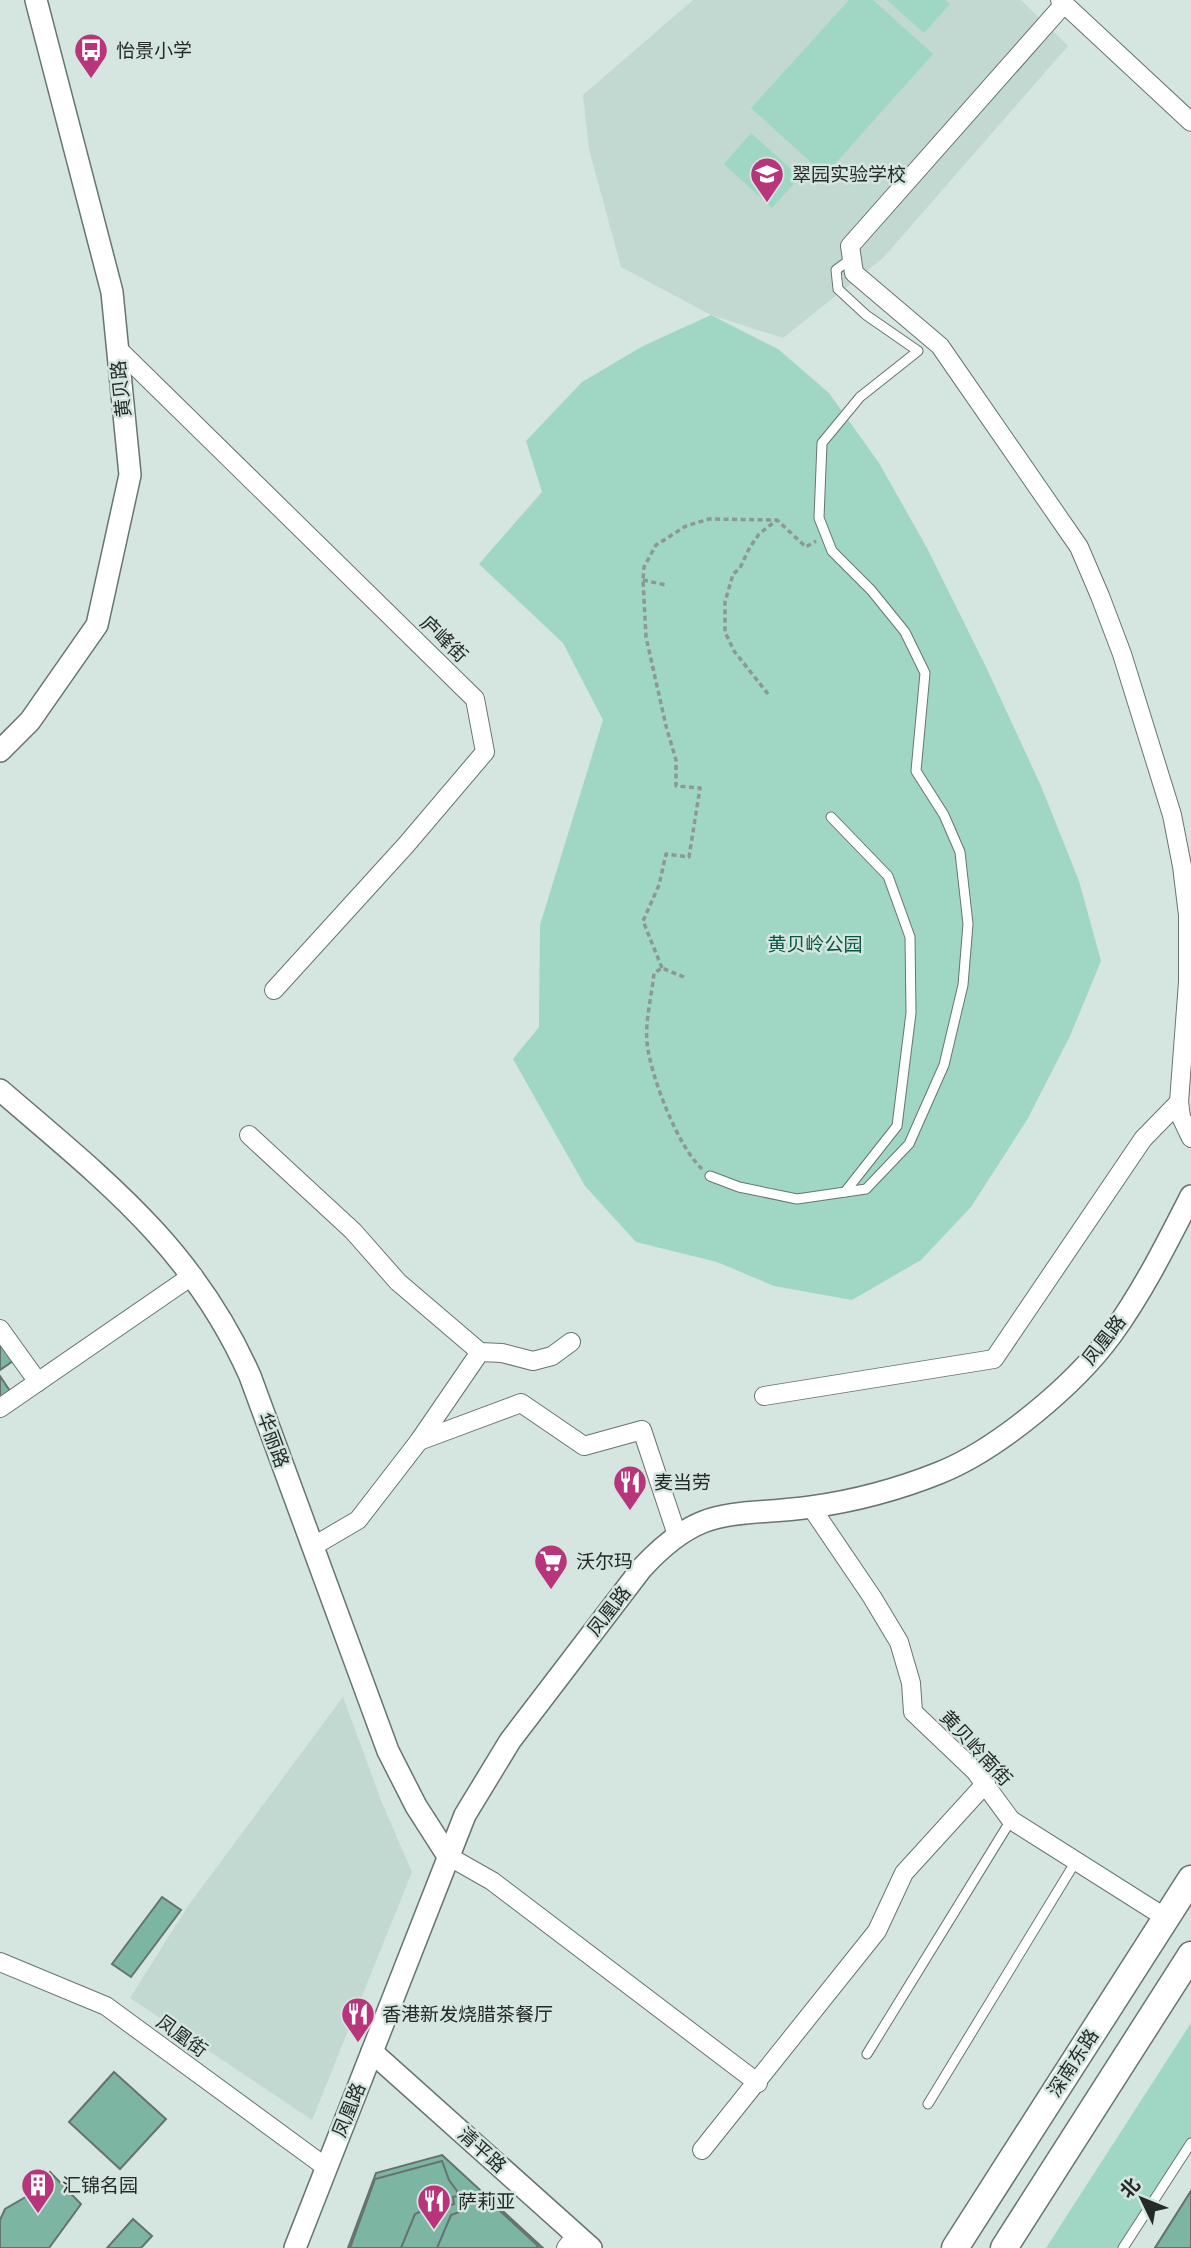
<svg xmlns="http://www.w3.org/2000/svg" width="1191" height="2248" font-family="'Fira Sans','Noto Sans SC',sans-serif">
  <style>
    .built { fill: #c1d9d0 }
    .green { fill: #9fd7c4 }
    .building { fill: #7db5a3; stroke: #65736e; stroke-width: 2 }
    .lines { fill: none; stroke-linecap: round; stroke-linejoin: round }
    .service-casing { stroke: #677570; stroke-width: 11 }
    .minor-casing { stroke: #677570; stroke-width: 20 }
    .tertiary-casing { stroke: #677570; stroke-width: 24 }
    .primary-casing { stroke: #677570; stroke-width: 29 }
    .path { stroke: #8c9893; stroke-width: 3.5; stroke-dasharray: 5 3.5; stroke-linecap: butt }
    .service { stroke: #fff; stroke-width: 9 }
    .minor { stroke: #fff; stroke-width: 18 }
    .tertiary { stroke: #fff; stroke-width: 21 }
    .primary { stroke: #fff; stroke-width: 26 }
    .labels { text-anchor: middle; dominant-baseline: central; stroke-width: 5; stroke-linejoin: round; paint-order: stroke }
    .poi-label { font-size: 19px; fill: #242a28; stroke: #d5e5df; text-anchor: start }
    .street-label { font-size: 19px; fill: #242a28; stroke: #d5e5df }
    .park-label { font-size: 19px; fill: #075543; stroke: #d5e5df }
  </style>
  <rect width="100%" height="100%" fill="#d5e5df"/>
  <g class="built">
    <polygon points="693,0 1021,0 1068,46 883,258 783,338 711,315 621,267 589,149 583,95"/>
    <polygon points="343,1697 382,1803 412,1872 312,2120 130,1998 188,1906"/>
  </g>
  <g class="green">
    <polygon points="849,0 873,0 933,54 825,175 751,108"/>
    <polygon points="887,0 945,0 950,4 924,33"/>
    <polygon points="751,133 800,177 772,208 724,164"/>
    <polygon points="711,315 778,349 829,393 879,463 927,548 986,667 1041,786 1079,881 1101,961 1070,1036 1027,1120 971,1207 921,1260 852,1300 774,1286 717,1262 636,1242 585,1186 513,1059 539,1027 540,925 603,720 563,643 479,564 542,492 526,441 582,382 643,346"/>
    <polygon points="1191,2023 1191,2146 1126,2248 1046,2248"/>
  </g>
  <g class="building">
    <polygon points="0,1343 13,1361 0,1370"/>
    <polygon points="0,1376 10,1391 0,1399"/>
    <polygon points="162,1897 181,1910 131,1977 112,1964"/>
    <polygon points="114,2072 166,2119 120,2169 69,2122"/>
    <polygon points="442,2155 543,2248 348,2248 376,2173"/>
    <polygon points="442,2161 449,2180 457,2191 457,2196 453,2197 454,2204 432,2211 431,2207 415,2214 401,2248 350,2248 375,2179"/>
    <polygon points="50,2172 81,2204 49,2248 0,2248 0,2220 5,2209 29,2195"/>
    <polygon points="1191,2191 1191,2248 1155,2248"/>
    <polygon points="1191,2191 1191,2248 1155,2248"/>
    <polygon points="484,2196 538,2246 536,2248 437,2248 451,2215 462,2211 467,2201"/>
    <polygon points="133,2219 152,2236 141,2248 107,2248"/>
  </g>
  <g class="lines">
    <g class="service-casing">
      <g id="service">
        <polyline points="831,817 888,876 910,937 911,1013 897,1126 845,1192"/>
        <polyline points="710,1176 739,1187 797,1199 866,1189 909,1144 944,1065 963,985 968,924 960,852 944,815 916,771 925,673 905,632 871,590 832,551 819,518 822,443 860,397 918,351 866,315 838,289 836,270 852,258"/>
        <polyline points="867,2054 1011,1820"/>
        <polyline points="928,2104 1076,1861"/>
        <polyline points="1123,2248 1191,2143"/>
      </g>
    </g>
    <g class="minor-casing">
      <g id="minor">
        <polyline points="1060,0 1191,122"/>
        <polyline points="1064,4 850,246 854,273 940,346 1079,547 1100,596 1122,654 1172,815 1182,866 1188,915 1188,982 1179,1102 1181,1117 1191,1138"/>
        <polyline points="117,348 475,699 485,752 406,845 274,990"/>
        <polyline points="249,1135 353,1231 398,1282 480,1352 502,1353 533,1361 552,1356 571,1342"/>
        <polyline points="0,1329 38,1382"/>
        <polyline points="764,1396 994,1359 1143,1139 1179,1102"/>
        <polyline points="0,1408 193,1275"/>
        <polyline points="419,1441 521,1403 584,1446 642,1430 677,1535"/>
        <polyline points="811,1507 872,1597 899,1642 911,1683 913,1712 975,1771 1011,1820 1166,1918"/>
        <polyline points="312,1547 358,1520 419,1441 480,1352"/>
        <polyline points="448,1856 492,1881 758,2083"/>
        <polyline points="0,1962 106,2006 327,2168"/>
        <polyline points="702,2150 877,1931 904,1873 986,1783"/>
        <polyline points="566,2248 576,2235"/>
      </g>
    </g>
    <g class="tertiary-casing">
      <g id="tertiary">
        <polyline points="0,751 30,721 97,625 130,475 112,292 36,0"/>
        <path d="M0,1090C103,1179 193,1247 250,1376L388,1751L416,1806L448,1856"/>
        <polyline points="372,2052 591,2248"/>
        <path d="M295,2248L465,1815L510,1741L642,1568C703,1502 732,1518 811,1507C854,1501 899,1489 939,1473C997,1450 1075,1385 1112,1334C1143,1291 1167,1243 1191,1196"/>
      </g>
    </g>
    <g class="primary-casing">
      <g id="primary">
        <polyline points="955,2248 1191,1879"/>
        <polyline points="1004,2248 1191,1955"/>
      </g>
    </g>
    <g class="path">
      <polyline points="643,580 666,585"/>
      <polyline points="768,694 734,651 725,632 725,602 733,574 740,568 750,547 759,534 777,520 806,547 816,541"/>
      <polyline points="662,968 643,921 659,885 666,854 689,857 700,788 676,786 676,760 666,726 646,637 643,580 644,567 656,545 686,526 709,519 777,520"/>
      <path d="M684,977L662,968L654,973C652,995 645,1020 647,1042C650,1075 678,1147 702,1169"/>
    </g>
    <use href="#service" class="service"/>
    <use href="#minor" class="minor"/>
    <use href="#tertiary" class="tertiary"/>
    <use href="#primary" class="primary"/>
  </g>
  <defs>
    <g id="bus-pin" transform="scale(1.75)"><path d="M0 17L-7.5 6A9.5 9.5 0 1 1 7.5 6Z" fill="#b8357c" stroke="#d5e5df"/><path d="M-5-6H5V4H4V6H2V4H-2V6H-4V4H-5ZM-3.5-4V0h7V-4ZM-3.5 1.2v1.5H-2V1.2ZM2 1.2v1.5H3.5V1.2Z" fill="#fff"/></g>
    <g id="school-pin" transform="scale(1.75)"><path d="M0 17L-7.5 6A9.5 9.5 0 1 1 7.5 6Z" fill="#b8357c" stroke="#d5e5df"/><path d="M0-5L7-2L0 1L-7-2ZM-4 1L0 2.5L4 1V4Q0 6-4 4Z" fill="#fff"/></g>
    <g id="restaurant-pin" transform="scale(1.75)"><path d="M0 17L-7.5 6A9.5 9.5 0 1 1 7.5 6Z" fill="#b8357c" stroke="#d5e5df"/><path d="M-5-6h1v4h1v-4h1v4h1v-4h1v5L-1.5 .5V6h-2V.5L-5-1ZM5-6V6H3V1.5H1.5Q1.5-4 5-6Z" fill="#fff"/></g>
    <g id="supermarket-pin" transform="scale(1.75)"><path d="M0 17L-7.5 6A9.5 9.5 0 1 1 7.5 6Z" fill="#b8357c" stroke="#d5e5df"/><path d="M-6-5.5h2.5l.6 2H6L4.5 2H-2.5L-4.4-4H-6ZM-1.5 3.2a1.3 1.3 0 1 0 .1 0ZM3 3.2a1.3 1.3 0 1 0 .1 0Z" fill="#fff"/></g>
    <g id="building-pin" transform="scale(1.75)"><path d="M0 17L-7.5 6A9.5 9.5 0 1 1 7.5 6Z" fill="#b8357c" stroke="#d5e5df"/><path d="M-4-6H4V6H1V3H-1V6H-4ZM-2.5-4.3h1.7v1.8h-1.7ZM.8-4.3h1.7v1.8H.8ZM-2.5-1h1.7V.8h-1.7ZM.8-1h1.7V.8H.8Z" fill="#fff"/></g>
  </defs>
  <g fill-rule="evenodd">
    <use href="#bus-pin" x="91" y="50"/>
    <use href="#school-pin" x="767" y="174"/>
    <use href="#restaurant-pin" x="630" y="1482"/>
    <use href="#supermarket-pin" x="551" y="1561"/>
    <use href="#restaurant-pin" x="358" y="2014"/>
    <use href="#building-pin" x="38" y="2185"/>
    <use href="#restaurant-pin" x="434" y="2201"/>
  </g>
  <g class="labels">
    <g class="poi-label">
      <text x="116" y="50">怡景小学</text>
      <text x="792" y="174">翠园实验学校</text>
      <text x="654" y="1482">麦当劳</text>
      <text x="576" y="1561">沃尔玛</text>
      <text x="382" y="2014">香港新发烧腊茶餐厅</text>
      <text x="62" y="2185">汇锦名园</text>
      <text x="458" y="2201">萨莉亚</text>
    </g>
    <g class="street-label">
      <text transform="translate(121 389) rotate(-96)">黄贝路</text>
      <text transform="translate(444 639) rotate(44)">庐峰街</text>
      <text transform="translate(1104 1340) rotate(-52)">凤凰路</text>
      <text transform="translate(273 1440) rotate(70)">华丽路</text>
      <text transform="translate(609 1611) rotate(-52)">凤凰路</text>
      <text transform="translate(976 1748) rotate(47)">黄贝岭南街</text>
      <text transform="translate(182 2036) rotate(36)">凤凰街</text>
      <text transform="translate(1073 2063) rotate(-57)">深南东路</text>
      <text transform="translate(349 2110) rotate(-68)">凤凰路</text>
      <text transform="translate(482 2150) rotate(42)">清平路</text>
    </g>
    <g class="park-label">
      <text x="815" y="944">黄贝岭公园</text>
    </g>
  </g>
  <g transform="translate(1142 2199) rotate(313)" stroke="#d5e5df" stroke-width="5" paint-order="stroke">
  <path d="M0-5L12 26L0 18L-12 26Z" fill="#242a28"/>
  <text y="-10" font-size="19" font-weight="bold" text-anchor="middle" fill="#242a28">北</text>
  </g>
</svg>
